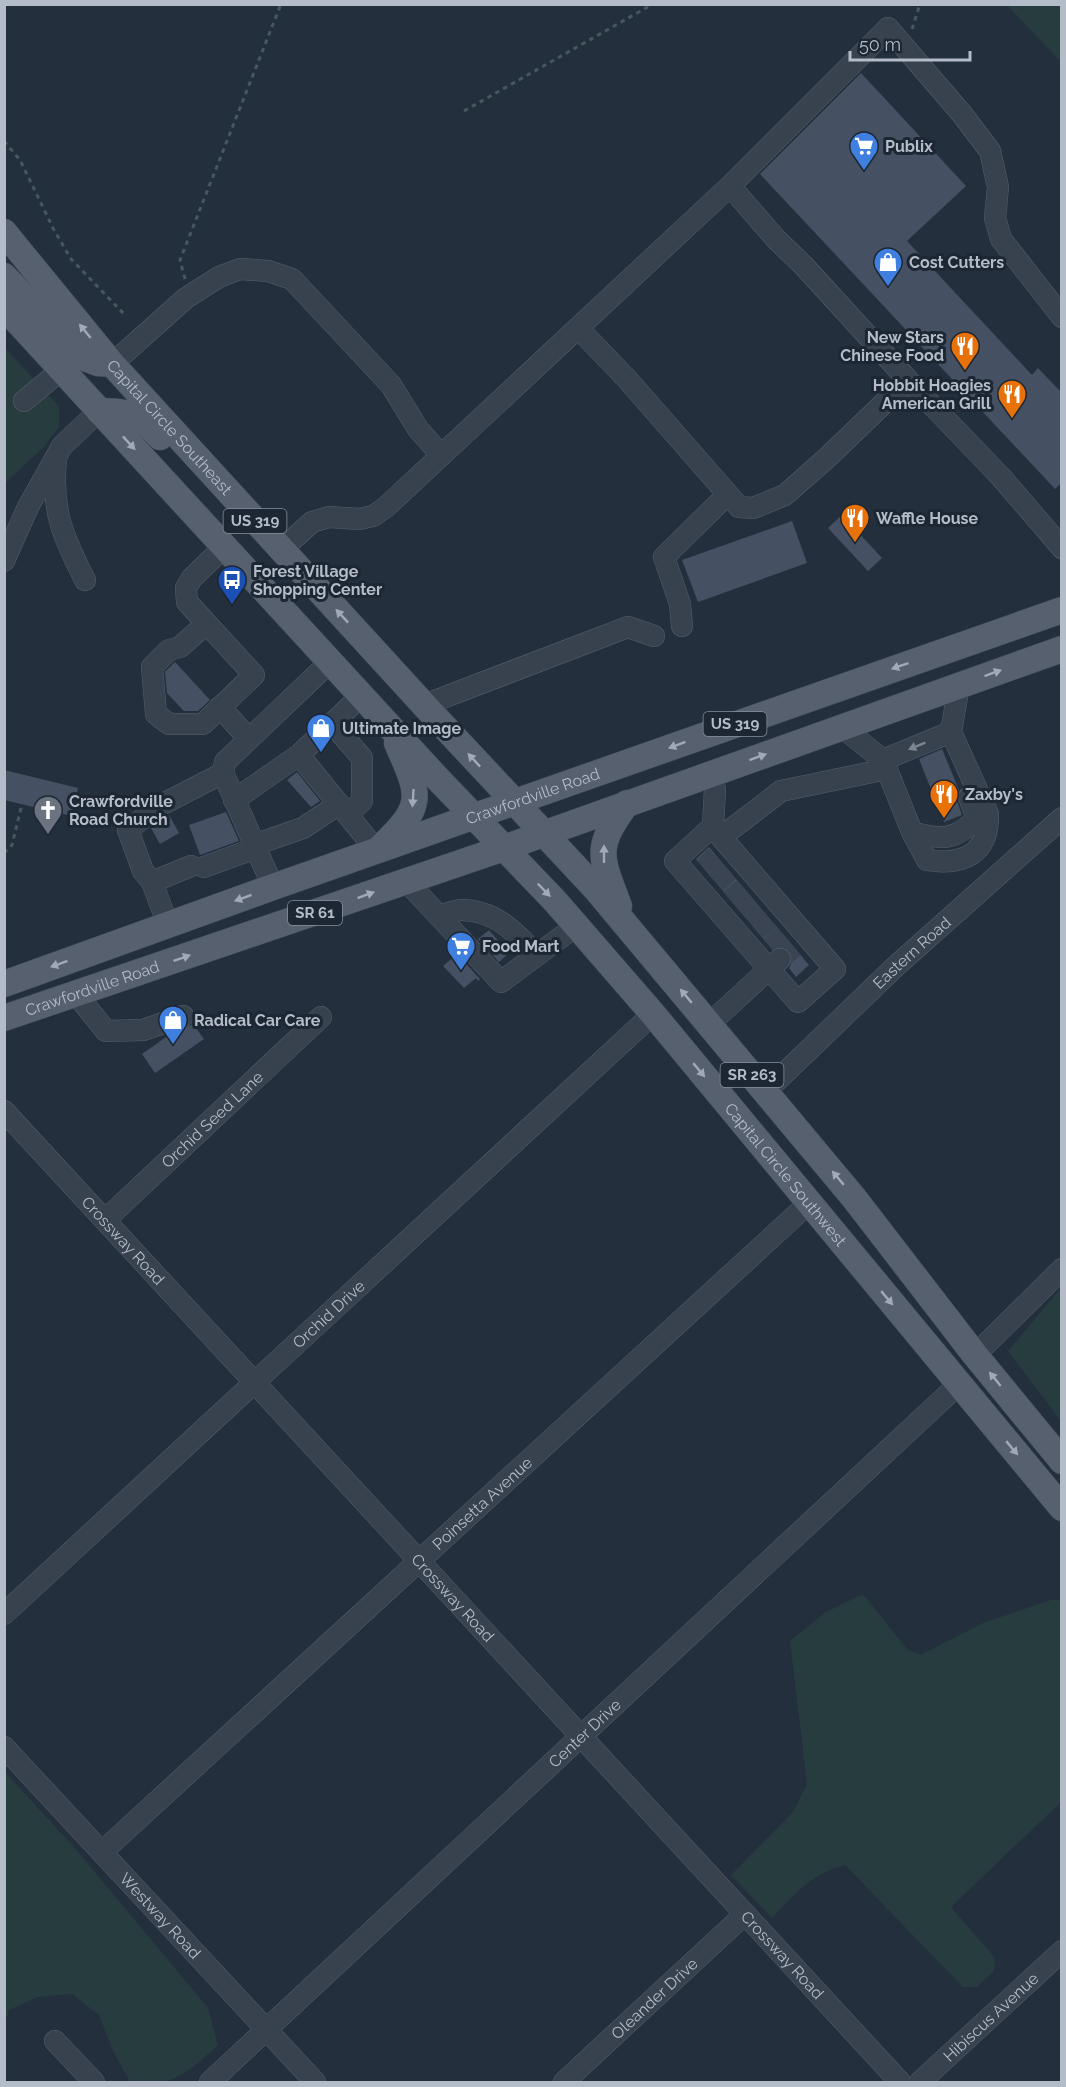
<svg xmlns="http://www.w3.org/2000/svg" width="1066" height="2087" font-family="Raleway,sans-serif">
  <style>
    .green { fill: #263c3f }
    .building { fill: #455162 }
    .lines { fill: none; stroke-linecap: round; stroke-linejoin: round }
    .minor-tunnel { stroke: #3a4453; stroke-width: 21; stroke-dasharray: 21 10; stroke-linecap: butt }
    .minor-casing { stroke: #565f6c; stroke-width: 22 }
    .major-casing { stroke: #414a57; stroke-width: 27 }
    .path { stroke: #44595c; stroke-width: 3; stroke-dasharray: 4.5 4.5; stroke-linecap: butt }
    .minor { stroke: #38414e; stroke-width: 21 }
    .major { stroke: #56606e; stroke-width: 26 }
    .oneway { fill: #a1aab7 }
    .oneway2 { fill: #7c8592 }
    .labels { text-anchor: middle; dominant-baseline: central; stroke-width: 6; stroke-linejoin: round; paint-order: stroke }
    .shield { fill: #1d2633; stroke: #878f9c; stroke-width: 1.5 }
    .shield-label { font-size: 15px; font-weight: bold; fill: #b4bcc9 }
    .poi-label { font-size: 16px; font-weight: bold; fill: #b4bcc9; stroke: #1d2633; text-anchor: start }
    .street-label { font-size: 16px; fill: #b4bcc9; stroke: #1d2633 }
  </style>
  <rect width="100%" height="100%" fill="#242f3e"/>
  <g class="green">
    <polygon points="1007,5 1061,5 1061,62"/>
    <polygon points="5,348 59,406 59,427 43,448 5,483"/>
    <polygon points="1061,1288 1061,1421 1008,1351"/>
    <path d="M863,1594L907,1649L921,1655L983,1623L1051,1600H1061V1802L951,1907L995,1958L994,1971L977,1987H963L845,1865C814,1872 793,1895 772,1918L731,1875L793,1812L807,1784L790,1641L826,1612Z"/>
    <path d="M5,1772L73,1846L208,2008L218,2045C187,2073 175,2087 130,2082L113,2051L99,2015L72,1994L38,1997L9,2010L5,2023Z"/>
  </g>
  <g class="building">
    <polygon points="861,73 966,186 907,241 1032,375 1038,368 1062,393 1062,482 1055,489 760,174"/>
    <polygon points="842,515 882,558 868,571 828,528"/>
    <polygon points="792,521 807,563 698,602 682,560"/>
    <polygon points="175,662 210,700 198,711 184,711 167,693 165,672"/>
    <polygon points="942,749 959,790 957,801 962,815 944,822 919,759"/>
    <polygon points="4,770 78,788 72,816 4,800"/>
    <polygon points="297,772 320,801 311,807 287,780"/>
    <polygon points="226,812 239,841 200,855 189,825"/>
    <polygon points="169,815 179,833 160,844 151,828"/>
    <polygon points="709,847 809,965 796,977 789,968 792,962 790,951 783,947 772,949 696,859"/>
    <polygon points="489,930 509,953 499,962 478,939"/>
    <polygon points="457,954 480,979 478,981 476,978 464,988 443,966"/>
    <polygon points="193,1024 204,1039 155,1073 142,1054 172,1033"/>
  </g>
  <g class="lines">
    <g class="minor-tunnel">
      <polyline points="704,868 716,856"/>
      <polyline points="716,883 729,871"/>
      <polyline points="730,900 744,888"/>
      <polyline points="744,916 757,904"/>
      <polyline points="756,930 770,919"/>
      <polyline points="770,947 784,935"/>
      <polyline points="780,959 794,947"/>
    </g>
    <g class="minor-casing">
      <g id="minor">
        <polyline points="730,186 776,239 804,266 908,380 1001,477 1062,548"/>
        <polyline points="578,328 627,379 739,507 753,508 785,495 828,457 908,380"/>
        <polyline points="112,364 186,298 219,277 240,269 268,271 292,279 391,385 418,429 441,455"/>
        <polyline points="24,401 61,370"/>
        <path d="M56,460C51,510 63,537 85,580"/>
        <polyline points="281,550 312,522 329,517 359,519 373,516 386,507 730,186 888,28 962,114 990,151 998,187 995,218 1001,239 1062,317"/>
        <polyline points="4,561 28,507 62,446 99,411"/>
        <polyline points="206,624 180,647 169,650 152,667 156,714 169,724 203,724 254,675 187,602 186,588 192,578 225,546"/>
        <polyline points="682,626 680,604 664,557 727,495"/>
        <polyline points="424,705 628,627 654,636"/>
        <polyline points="220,707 249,739"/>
        <polyline points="332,723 362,758 362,801 348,814"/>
        <path d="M842,727L883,760L912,832L927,860C963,866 989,854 988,814L951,732L959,685"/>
        <polyline points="299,755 377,851"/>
        <polyline points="883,760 951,732"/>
        <polyline points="711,774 715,789 713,826"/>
        <polyline points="234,800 299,755 362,695"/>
        <path d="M912,832C941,840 955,841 977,818L969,797"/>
        <polyline points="721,837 781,791 887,769"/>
        <polyline points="254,845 303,828 339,804"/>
        <polyline points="204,867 256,848"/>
        <polyline points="406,881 501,982 576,926"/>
        <polyline points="152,882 191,866"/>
        <polyline points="273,887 223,773 225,762 331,661"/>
        <path d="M439,916C446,914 455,910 462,910C495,910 516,933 537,955"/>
        <polyline points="168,925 152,882 143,871 128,830 157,807 223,773"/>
        <polyline points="76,994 106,1031 143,1030 183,1016"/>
        <polyline points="709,1024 769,969 675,861 713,826 721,837 835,969 798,1002 769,969 780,959"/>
        <path id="s1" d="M766,1091L896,966L1062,818"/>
        <path id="s2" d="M4,1111L900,2082"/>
        <path id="s3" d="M105,1220L321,1017"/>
        <polyline points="975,1355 1062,1269"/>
        <path id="s4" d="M4,1614L653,1014"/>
        <path id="s5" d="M4,1747L315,2082"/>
        <path id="s6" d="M102,1852L809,1203"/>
        <polyline points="55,2041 94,2082"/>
        <path id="s7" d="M210,2082L959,1384"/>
        <path id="s8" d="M564,2082L745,1914"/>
        <path id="s9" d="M920,2082L1062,1951"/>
      </g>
    </g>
    <g class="major-casing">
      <g id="major">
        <path id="s10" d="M4,232L112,364L424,705L595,888L854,1198L975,1355L1062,1461"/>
        <polyline points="4,276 82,357 98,363 112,364"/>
        <path id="s11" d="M4,307L438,779L555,901L653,1014L1062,1508"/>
        <path d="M99,411C133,412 137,413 160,437"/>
        <path d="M381,847C426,805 420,795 397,743"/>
        <path d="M619,906C600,856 594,848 627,803"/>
        <path id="s12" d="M4,984L273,887L1062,610"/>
        <path id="s13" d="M4,1018L504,848L1062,649"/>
      </g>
    </g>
    <g class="path">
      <polyline points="912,29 920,4"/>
      <polyline points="464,111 653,4"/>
      <polyline points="4,141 20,160 54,230 71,259 125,315"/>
      <polyline points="185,279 180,260 281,4"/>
      <polyline points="4,853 12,845 22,804"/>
    </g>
    <use href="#minor" class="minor"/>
    <use href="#major" class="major"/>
  </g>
  <defs><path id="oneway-solid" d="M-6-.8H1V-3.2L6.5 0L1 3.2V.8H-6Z" transform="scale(1.5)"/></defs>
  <g class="oneway">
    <use href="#oneway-solid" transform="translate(85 331) rotate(-129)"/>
    <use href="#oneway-solid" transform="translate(129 443) rotate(47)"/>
    <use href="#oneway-solid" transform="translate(342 616) rotate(-133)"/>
    <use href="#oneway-solid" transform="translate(900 666) rotate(161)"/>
    <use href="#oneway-solid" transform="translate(993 673) rotate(-20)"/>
    <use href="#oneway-solid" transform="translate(677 745) rotate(159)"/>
    <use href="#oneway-solid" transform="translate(758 757) rotate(-20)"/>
    <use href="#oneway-solid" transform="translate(474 760) rotate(-133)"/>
    <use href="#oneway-solid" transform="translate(413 798) rotate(94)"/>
    <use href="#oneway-solid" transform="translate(604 854) rotate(-90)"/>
    <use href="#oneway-solid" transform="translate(544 890) rotate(46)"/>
    <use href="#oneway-solid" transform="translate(366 895) rotate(-20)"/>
    <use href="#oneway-solid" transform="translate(243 898) rotate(160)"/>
    <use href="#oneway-solid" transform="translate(182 958) rotate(-19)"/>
    <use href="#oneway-solid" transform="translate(59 964) rotate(160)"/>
    <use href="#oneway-solid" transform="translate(686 996) rotate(-130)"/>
    <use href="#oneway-solid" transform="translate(699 1070) rotate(50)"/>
    <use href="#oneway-solid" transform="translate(838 1178) rotate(-130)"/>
    <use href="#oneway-solid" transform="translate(887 1298) rotate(50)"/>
    <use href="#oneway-solid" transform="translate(995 1379) rotate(-129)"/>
    <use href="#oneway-solid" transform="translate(1012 1448) rotate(50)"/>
  </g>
  <use class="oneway2" href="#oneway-solid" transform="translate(917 746) rotate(158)"/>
  <defs>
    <g id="supermarket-pin" transform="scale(1.5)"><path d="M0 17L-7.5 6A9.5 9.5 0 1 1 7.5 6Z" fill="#3f7fe0" stroke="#1d2633"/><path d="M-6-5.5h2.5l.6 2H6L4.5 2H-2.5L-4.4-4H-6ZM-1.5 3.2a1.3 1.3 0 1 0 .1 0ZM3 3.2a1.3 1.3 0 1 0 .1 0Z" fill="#fff"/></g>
    <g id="shop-pin" transform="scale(1.5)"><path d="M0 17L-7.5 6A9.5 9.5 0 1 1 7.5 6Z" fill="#3f7fe0" stroke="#1d2633"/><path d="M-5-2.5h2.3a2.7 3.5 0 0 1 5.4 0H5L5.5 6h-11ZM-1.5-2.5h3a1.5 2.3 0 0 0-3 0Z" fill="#fff"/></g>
    <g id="restaurant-pin" transform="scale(1.5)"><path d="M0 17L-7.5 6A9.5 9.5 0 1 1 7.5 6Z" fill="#e8710a" stroke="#1d2633"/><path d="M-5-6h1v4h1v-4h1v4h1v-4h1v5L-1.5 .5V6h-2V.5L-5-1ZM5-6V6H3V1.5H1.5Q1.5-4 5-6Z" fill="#fff"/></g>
    <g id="bus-pin" transform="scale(1.5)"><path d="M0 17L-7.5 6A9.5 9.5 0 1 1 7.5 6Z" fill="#1a4fb4" stroke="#1d2633"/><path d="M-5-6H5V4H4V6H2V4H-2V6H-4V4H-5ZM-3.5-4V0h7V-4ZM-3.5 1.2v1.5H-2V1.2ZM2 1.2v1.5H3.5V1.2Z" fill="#fff"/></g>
    <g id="church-pin" transform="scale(1.5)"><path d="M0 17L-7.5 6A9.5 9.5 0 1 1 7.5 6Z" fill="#6b7280" stroke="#1d2633"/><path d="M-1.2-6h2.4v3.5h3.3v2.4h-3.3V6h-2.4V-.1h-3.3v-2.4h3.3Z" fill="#fff"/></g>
  </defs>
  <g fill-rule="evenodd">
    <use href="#supermarket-pin" x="864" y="146"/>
    <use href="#shop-pin" x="888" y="262"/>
    <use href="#restaurant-pin" x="965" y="346"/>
    <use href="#restaurant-pin" x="1012" y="394"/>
    <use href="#restaurant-pin" x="855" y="518"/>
    <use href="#bus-pin" x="232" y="580"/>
    <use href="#shop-pin" x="321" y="728"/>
    <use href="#restaurant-pin" x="944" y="794"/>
    <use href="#church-pin" x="48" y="810"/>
    <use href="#supermarket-pin" x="461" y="946"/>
    <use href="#shop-pin" x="173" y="1020"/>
  </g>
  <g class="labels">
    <g class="shield">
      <rect x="223.5" y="509" width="63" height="24" rx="4.5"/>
      <rect x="703.5" y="712" width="63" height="24" rx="4.5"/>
      <rect x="288" y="901" width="54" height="24" rx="4.5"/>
      <rect x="720.5" y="1063" width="63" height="24" rx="4.5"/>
    </g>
    <g class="shield-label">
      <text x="255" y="521">US 319</text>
      <text x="735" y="724">US 319</text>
      <text x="315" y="913">SR 61</text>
      <text x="752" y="1075">SR 263</text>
    </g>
    <g class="poi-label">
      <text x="885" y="146">Publix</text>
      <text x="909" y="262">Cost Cutters</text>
      <text x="944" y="337" text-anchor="end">New Stars<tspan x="944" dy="18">Chinese Food</tspan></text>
      <text x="991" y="385" text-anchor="end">Hobbit Hoagies<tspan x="991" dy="18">American Grill</tspan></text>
      <text x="876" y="518">Waffle House</text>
      <text x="253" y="571">Forest Village<tspan x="253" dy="18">Shopping Center</tspan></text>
      <text x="342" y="728">Ultimate Image</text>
      <text x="965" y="794">Zaxby's</text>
      <text x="69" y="801">Crawfordville<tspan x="69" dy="18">Road Church</tspan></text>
      <text x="482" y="946">Food Mart</text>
      <text x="194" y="1020">Radical Car Care</text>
    </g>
    <g class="street-label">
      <text stroke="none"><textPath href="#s10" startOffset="256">Capital Circle Southeast</textPath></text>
      <text stroke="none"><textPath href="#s12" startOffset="561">Crawfordville Road</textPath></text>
      <text stroke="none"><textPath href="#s1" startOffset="201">Eastern Road</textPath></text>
      <text stroke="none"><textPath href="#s13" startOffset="93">Crawfordville Road</textPath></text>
      <text stroke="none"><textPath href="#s3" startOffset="147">Orchid Seed Lane</textPath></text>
      <text stroke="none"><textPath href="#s11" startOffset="1168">Capital Circle Southwest</textPath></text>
      <text stroke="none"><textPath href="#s2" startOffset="176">Crossway Road</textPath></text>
      <text stroke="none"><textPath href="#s4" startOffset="442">Orchid Drive</textPath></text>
      <text stroke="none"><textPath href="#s6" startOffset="516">Poinsetta Avenue</textPath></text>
      <text stroke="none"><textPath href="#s2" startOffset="662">Crossway Road</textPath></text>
      <text stroke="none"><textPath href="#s7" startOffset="512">Center Drive</textPath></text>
      <text stroke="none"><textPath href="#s5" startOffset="230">Westway Road</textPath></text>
      <text stroke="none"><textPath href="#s2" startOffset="1148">Crossway Road</textPath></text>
      <text stroke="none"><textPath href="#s8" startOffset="123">Oleander Drive</textPath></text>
      <text stroke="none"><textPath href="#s9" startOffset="96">Hibiscus Avenue</textPath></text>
    </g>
  </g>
  <rect width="1066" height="2087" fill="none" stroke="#b4bcc9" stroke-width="12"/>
  <path d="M850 51v9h120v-9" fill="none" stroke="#b4bcc9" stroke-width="3"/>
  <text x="859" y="51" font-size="18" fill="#b4bcc9" stroke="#1d2633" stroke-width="4.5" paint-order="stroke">50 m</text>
</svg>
